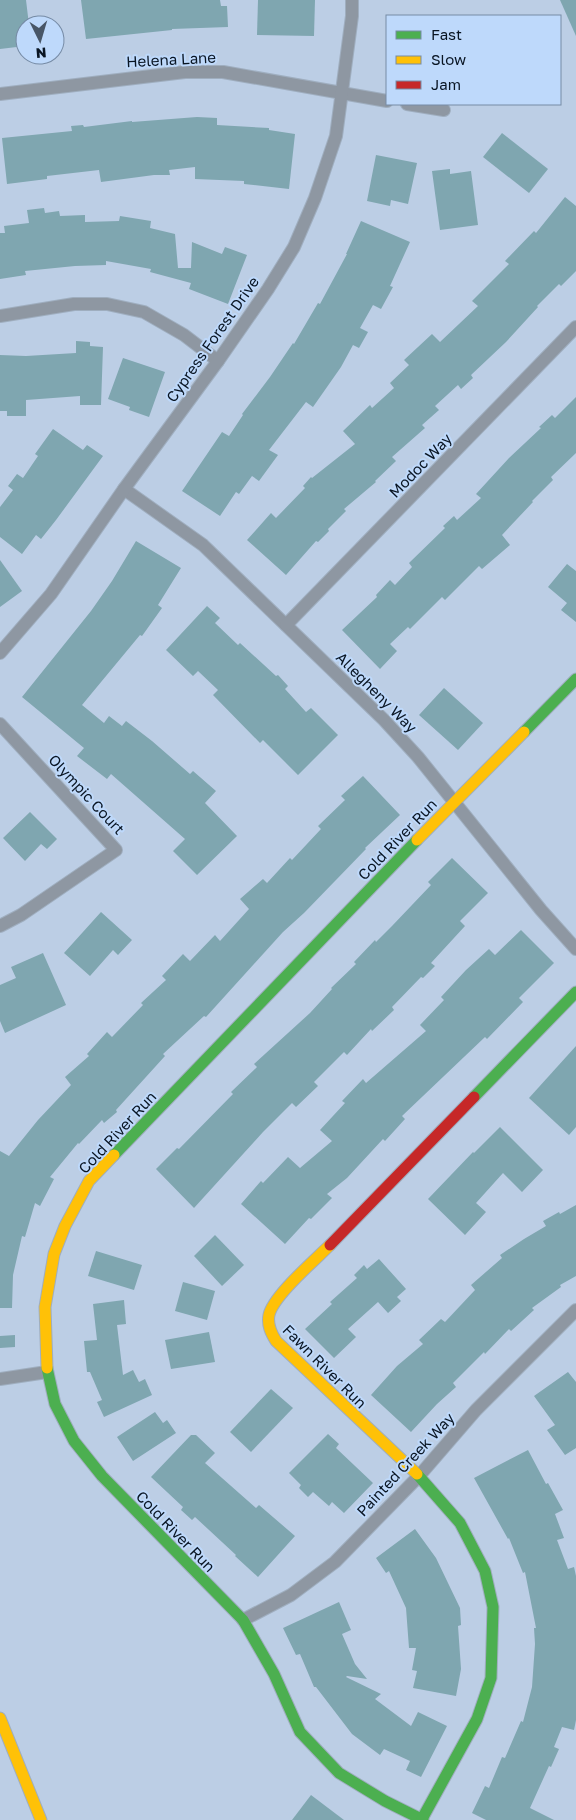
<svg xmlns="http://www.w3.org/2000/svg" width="576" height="1820" font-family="'Golos Text',sans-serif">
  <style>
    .building { fill: #7fa6b0 }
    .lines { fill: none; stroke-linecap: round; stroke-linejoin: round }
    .street-casing { stroke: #9faebf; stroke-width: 14 }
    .fast-casing { stroke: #9faebf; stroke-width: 13 }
    .slow-casing { stroke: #9faebf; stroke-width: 13 }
    .jam-casing { stroke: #9faebf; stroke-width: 13 }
    .street { stroke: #8e97a2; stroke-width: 12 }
    .fast { stroke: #4caf50; stroke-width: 11 }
    .slow { stroke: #ffc107; stroke-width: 11 }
    .jam { stroke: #c62828; stroke-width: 11 }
    .labels { text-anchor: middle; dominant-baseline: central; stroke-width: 4; stroke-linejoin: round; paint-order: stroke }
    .street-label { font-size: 15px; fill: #091523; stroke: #bed9fb }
  </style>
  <rect width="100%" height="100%" fill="#bccee5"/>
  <g class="building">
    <polygon points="0,0 26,0 29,25 25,25 25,46 0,49"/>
    <polygon points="81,0 220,0 221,6 227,6 228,27 172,29 172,30 86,39"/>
    <polygon points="258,0 315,0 314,36 257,35"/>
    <polygon points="560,0 576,0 576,36"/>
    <polygon points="197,117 217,118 217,125 269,128 269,130 295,134 289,189 244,184 244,181 195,179 195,167 169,170 170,175 154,175 101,182 99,170 47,176 47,179 7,184 2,138 72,131 71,126 83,125 84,127 132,121 132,122"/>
    <polygon points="502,133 548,169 529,193 483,157"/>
    <polygon points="376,155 417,163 408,204 391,200 390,206 367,201"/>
    <polygon points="450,169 450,174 471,171 478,225 440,230 432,171"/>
    <polygon points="565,197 576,206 576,271 561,286 559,284 537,306 538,307 506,342 471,375 473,378 461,389 458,385 435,406 439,410 422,425 425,428 392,457 396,461 375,481 376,482 344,509 346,511 328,529 329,531 318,542 316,541 286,575 247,540 271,513 276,518 305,488 303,486 311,477 312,478 355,444 343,431 370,405 372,408 394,388 390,383 409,365 404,360 432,334 440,342 478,306 472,301 509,264 505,261 534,231 536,233"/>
    <polygon points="44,208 45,213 59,211 60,216 85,215 85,222 119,221 120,216 151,221 150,228 175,234 178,268 191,268 192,242 222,254 225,247 247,255 228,304 189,289 191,283 150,272 151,269 106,261 106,265 75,266 25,271 26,275 0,279 0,233 5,233 4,226 29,223 27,210"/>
    <polygon points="361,221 410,242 390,286 393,287 381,309 373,305 360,328 368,332 359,348 353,345 341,367 313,407 306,402 269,450 278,455 259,481 252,476 239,494 236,492 220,516 182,491 222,432 229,436 243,415 242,414 270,377 293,343 294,344 318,303 320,304 347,254 346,254"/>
    <polygon points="76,341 90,342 90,346 103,347 101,405 80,405 80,396 26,400 26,416 7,416 7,411 0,411 0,355 26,356 76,353"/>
    <polygon points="123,358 165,372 149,417 129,410 130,407 108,399"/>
    <polygon points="576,397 576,453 551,477 553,480 532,501 533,502 502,535 510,545 482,569 479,566 445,600 442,597 410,629 408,627 390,644 397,651 380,669 342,630 377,597 376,595 390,580 395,585 412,567 409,563 445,528 443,526 454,516 457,520 481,498 476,494 509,458 541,428 539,427 552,415 555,418"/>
    <polygon points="53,429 83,450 87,445 103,456 56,520 41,539 36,535 22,554 0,537 0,507 13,490 8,486 17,474 23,478 38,456 35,454"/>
    <polygon points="136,541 181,568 158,605 162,608 142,636 140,635 82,705 104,723 109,716 122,726 126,721 152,741 190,774 193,771 216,791 205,803 237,836 197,875 173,851 185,839 111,774 107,779 77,756 84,748 22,697 91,611 112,581"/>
    <polygon points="0,560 22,591 0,607"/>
    <polygon points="567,564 576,571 576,622 561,610 567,603 548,587"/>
    <polygon points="207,606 220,618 215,623 238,645 240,643 276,676 278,675 288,686 285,689 306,712 311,708 338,735 298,775 263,740 260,743 213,695 218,690 198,671 193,676 166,650"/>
    <polygon points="444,688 483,723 458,750 419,715"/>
    <polygon points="363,776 400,815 365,848 366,849 304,913 283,932 206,1017 204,1016 163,1054 165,1056 116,1110 117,1112 104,1123 102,1120 79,1144 78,1143 50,1177 54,1179 40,1206 35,1203 25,1237 22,1236 13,1275 12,1308 0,1308 0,1151 9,1156 38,1120 71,1085 65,1077 89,1056 87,1054 107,1032 112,1037 143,1005 141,1003 166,980 162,976 183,954 190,961 215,935 220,941 249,909 240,899 263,879 267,883 290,858 292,860 321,829 318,826 345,800 341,796"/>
    <polygon points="30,812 57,839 47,849 41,844 25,861 3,838"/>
    <polygon points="452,858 488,893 460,921 465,926 431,963 435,966 423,978 421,977 392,1007 394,1010 372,1031 371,1029 347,1055 344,1052 314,1082 318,1086 296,1107 292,1103 263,1132 194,1208 156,1169 177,1148 179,1149 233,1094 231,1092 257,1067 254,1064 310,1013 332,989 331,988 356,964 354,962 375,940 376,942 392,926 431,885 428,882"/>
    <polygon points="101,912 132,940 118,955 113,950 90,976 64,953"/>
    <polygon points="521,930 554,963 519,998 523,1002 487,1039 485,1037 402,1116 405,1119 385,1141 383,1139 347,1178 327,1194 332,1198 311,1219 309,1218 285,1244 241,1204 261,1181 263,1183 288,1157 300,1168 332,1141 320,1130 345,1103 342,1101 363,1079 366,1083 426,1031 420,1025 444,1000 441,997 466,970 489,949 495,955"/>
    <polygon points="43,953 66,1005 5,1033 0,1021 0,985 16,978 11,967"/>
    <polygon points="576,1046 576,1127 569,1135 529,1098"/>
    <polygon points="500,1127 543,1170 522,1192 503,1173 476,1203 486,1212 465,1235 428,1199 473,1152 474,1153"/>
    <polygon points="576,1205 576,1276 560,1285 561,1287 532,1308 534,1310 511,1331 509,1329 485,1354 484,1352 453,1383 456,1387 437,1404 411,1432 371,1395 397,1366 423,1344 419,1340 441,1319 445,1322 475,1290 471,1285 502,1258 500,1255 524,1239 546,1226 543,1221 559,1212 560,1214"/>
    <polygon points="215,1235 244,1265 222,1286 194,1256"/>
    <polygon points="96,1251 142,1265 134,1290 88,1276"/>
    <polygon points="379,1259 406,1289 397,1297 401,1301 388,1313 378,1302 348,1329 356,1337 334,1358 305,1329 332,1304 330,1302 357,1278 354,1275 364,1265 367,1269"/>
    <polygon points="183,1282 215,1291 207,1320 175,1311"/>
    <polygon points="124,1300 126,1324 117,1325 123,1375 133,1370 139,1382 145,1379 152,1395 104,1417 97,1402 102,1400 90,1372 87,1372 84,1341 97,1340 93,1304"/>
    <polygon points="209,1332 215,1362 171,1369 165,1340"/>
    <polygon points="15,1335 15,1347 0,1348 0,1336"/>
    <polygon points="568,1372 576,1382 576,1448 565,1455 547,1430 555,1425 534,1396"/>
    <polygon points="271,1389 293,1408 251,1452 230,1432"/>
    <polygon points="155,1412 163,1423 167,1420 176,1433 133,1461 117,1437"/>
    <polygon points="328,1434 339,1444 336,1448 373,1483 344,1513 332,1502 329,1506 313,1492 308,1497 299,1488 301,1485 289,1473"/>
    <polygon points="191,1435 196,1435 215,1453 205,1463 256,1508 259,1505 295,1536 258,1577 235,1556 236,1555 195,1517 192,1520 181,1510 183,1507 151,1477"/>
    <polygon points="528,1450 546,1484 548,1483 563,1510 555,1514 564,1538 557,1540 568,1569 574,1567 576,1576 576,1720 574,1730 562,1727 554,1747 559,1749 551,1767 549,1766 530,1808 554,1820 486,1820 472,1813 485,1786 489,1788 502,1757 505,1758 521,1721 523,1722 532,1687 535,1644 534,1628 536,1628 525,1572 523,1573 509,1538 508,1539 474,1478"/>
    <polygon points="415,1529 436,1558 460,1608 461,1625 458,1626 461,1669 456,1696 413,1688 417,1671 412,1670 416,1648 409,1648 406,1608 389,1571 386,1573 376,1558"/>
    <polygon points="339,1602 351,1630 342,1634 355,1664 367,1679 347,1676 346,1677 381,1694 375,1699 411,1726 418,1712 447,1726 421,1777 406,1770 410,1761 384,1749 380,1755 352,1734 316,1687 314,1687 300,1654 296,1655 283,1628"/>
    <polygon points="311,1795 344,1820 292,1820"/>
  </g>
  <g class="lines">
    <g class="street-casing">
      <g id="street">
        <polyline points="0,94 185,72 223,72 387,101"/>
        <polyline points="407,104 444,110"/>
        <polyline points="0,316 74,304 107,304 144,312 184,335 218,361"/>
        <polyline points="124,489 203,545 384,720 418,757 541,910 576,949"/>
        <polyline points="286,625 576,327"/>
        <polyline points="0,653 51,594 124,489 218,361 268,289 294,247 315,198 336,136 352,16 352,0"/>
        <polyline points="0,724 116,850 21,915 0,926"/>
        <polyline points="0,1379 47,1372"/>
        <polyline points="243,1620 291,1595 335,1562 419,1476 476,1410 576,1310"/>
      </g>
    </g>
    <g class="fast-casing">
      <g id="fast">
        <polyline points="524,732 576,679"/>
        <polyline points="474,1097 576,992"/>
        <polyline points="114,1155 417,840"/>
        <polyline points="47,1368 55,1404 74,1441 102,1476 243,1620 274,1674 300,1732 339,1773 385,1801 423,1820"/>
        <polyline points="417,1474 460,1523 485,1571 493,1607 491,1678 477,1719 422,1819"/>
      </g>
    </g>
    <g class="slow-casing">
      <g id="slow">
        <polyline points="417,840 524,732"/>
        <path d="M330,1245C315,1260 273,1296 269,1315C267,1325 271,1333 276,1341L417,1474"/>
        <polyline points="47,1368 45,1307 54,1254 65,1226 89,1181 114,1155"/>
        <polyline points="0,1718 41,1820"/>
      </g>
    </g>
    <g class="jam-casing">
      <polyline id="jam" points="330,1245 474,1097"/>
    </g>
    <use href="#street" class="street"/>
    <use href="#fast" class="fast"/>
    <use href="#slow" class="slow"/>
    <use href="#jam" class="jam"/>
  </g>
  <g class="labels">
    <g class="street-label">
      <text transform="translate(171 59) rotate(-3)">Helena Lane</text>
      <text transform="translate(212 339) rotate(-55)">Cypress Forest Drive</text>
      <text transform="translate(420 465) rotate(-46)">Modoc Way</text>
      <text transform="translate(377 692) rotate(45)">Allegheny Way</text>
      <text transform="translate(87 794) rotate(47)">Olympic Court</text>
      <text transform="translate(397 839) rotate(-46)">Cold River Run</text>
      <text transform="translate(117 1132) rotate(-47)">Cold River Run</text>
      <text transform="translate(325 1366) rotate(45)">Fawn River Run</text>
      <text transform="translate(405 1464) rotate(-47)">Painted Creek Way</text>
      <text transform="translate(176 1531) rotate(46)">Cold River Run</text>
    </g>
  </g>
  <rect x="386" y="15" width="175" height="90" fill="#bed9fb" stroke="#768ba5"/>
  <rect x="396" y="31" width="25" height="8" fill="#4caf50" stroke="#768ba5"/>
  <text x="431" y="40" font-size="15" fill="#091523">Fast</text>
  <rect x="396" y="56" width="25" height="8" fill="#ffc107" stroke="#768ba5"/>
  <text x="431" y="65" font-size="15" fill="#091523">Slow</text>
  <rect x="396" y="81" width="25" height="8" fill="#c62828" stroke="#768ba5"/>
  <text x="431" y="90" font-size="15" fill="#091523">Jam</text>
  <g transform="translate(40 40) rotate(175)"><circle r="24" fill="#bed9fb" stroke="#768ba5"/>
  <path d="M0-4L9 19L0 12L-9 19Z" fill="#485667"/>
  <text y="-8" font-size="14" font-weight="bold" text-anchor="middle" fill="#091523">N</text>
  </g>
</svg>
